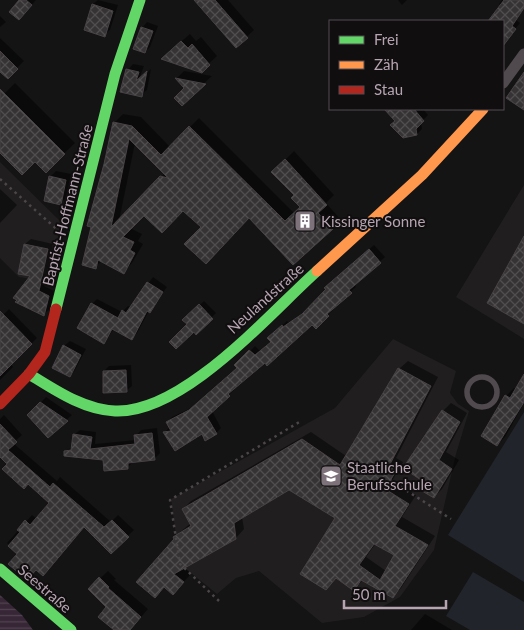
<svg xmlns="http://www.w3.org/2000/svg" width="524" height="630" font-family="Lato,sans-serif">
  <style>
    .built { fill: #201e1f }
    .green { fill: #21242a }
    .water { fill: url(#water-rules) }
    .shadow { fill: #0007; fill-rule: evenodd }
    .building { fill: url(#building-cross-hatch); stroke: #484246; fill-rule: evenodd }
    .lines { fill: none; stroke-linecap: round; stroke-linejoin: round }
    .path { stroke: #4c464a; stroke-width: 2.5; stroke-dasharray: 2.5 4; stroke-linecap: butt }
    .lane { stroke: #504a4f; stroke-width: 5.5 }
    .street { stroke: #504a4f; stroke-width: 11 }
    .fast { stroke: #63d668; stroke-width: 11 }
    .slow { stroke: #ff974d; stroke-width: 11 }
    .jam { stroke: #b3261e; stroke-width: 11 }
    .labels { text-anchor: middle; dominant-baseline: central; stroke-width: 4; stroke-linejoin: round; paint-order: stroke }
    .street-label { font-size: 15px; fill: #b6a4b1; stroke: #100e0f }
    .poi-label { font-size: 15px; fill: #b6a4b1; stroke: #100e0f; text-anchor: start }
  </style>
  <defs>
    <pattern id="water-rules" width="6" height="5" patternUnits="userSpaceOnUse" patternTransform="scale(1.25)"><rect width="6" height="5" fill="#372736"/><path d="M0 2.5h6" fill="none" stroke="#524351"/></pattern>
    <pattern id="building-cross-hatch" width="8" height="8" patternUnits="userSpaceOnUse" patternTransform="scale(1.25)"><rect width="8" height="8" fill="#353334"/><path d="M0 0l8 8M0 8l8-8" fill="none" stroke="#504e4f"/></pattern>
  </defs>
  <rect width="100%" height="100%" fill="#141414"/>
  <g class="built">
    <polygon points="0,162 62,223 50,282 19,277 0,258"/>
    <polygon points="524,185 524,339 456,297"/>
    <polygon points="393,339 456,371 450,393 458,404 469,411 456,454 434,550 400,597 364,617 322,623 259,571 236,578 217,594 180,564 171,499 335,408"/>
  </g>
  <g class="green">
    <polygon points="524,412 524,582 448,535"/>
    <polygon points="473,572 524,602 524,630 470,630 446,616"/>
  </g>
  <polygon class="water" points="0,595 22,615 33,630 0,630"/>
  <g class="shadow">
    <polygon points="20,0 36,0 24,13"/>
    <polygon points="98,0 118,5 110,30 104,35 85,29 93,4"/>
    <polygon points="195,0 228,0 254,30 236,47"/>
    <polygon points="398,0 407,0 402,5"/>
    <polygon points="502,0 524,0 524,9 516,20 520,23 503,44 503,21 489,21 501,5 499,4"/>
    <polygon points="0,16 6,22 0,27"/>
    <polygon points="147,22 158,26 150,47 145,52 142,28"/>
    <polygon points="190,34 196,41 201,37 217,56 201,71 170,51"/>
    <polygon points="0,38 24,61 8,77 0,70"/>
    <polygon points="133,64 144,66 139,79 151,69 147,90 141,95 128,70"/>
    <polygon points="184,71 212,76 182,104 185,88 177,78"/>
    <polygon points="15,83 75,143 46,171 35,160 0,152 0,98"/>
    <polygon points="386,109 423,109 428,115 421,122 422,129 417,134 396,121"/>
    <path d="M123,114L141,117L170,147L199,118L294,213L301,207L295,195L273,172L294,151L334,195L326,203L341,220L332,228L250,216L202,227L184,209L144,214L130,228L142,234L138,241L143,244L132,263L123,272L102,261L95,267L105,164L114,123ZM135,143L165,173L119,221Z"/>
    <polygon points="56,171 71,174 66,198 60,204 50,177"/>
    <polygon points="0,189 17,205 0,223"/>
    <polygon points="31,239 53,244 44,286 54,291 50,309 44,314 32,275 25,244"/>
    <polygon points="374,245 385,257 354,285 356,287 331,308 333,310 316,327 313,323 233,389 234,390 212,411 221,428 216,433 165,432 170,427 167,422 172,417 195,406 239,368 236,365 255,346 260,351 272,342 274,333 287,321 289,323 308,309 331,283"/>
    <polygon points="153,277 167,287 149,311 137,333 132,338 114,329 104,342 92,304 97,299 122,312 128,306 131,307"/>
    <polygon points="204,301 216,313 196,333 184,320"/>
    <polygon points="9,309 37,338 11,364 13,367 0,380 0,318"/>
    <polygon points="70,341 86,349 75,370 70,376 64,346"/>
    <path d="M408,361L438,377L396,458L403,462L392,481L416,495L402,517L435,536L401,588L393,597L363,580L354,589L337,577L326,589L337,517L289,489L242,517L244,529L236,538L184,567L191,574L173,593L174,537L191,523L183,509L191,501L311,432L346,456L399,369ZM376,543L396,555L386,571L366,557Z"/>
    <polygon points="131,365 132,386 126,391 104,371 109,366"/>
    <polygon points="524,379 524,403 505,437 497,445 506,396 514,388 516,390"/>
    <polygon points="46,397 72,415 48,436 29,415"/>
    <polygon points="451,403 467,413 446,452 459,460 442,489 434,497 422,479 443,411"/>
    <polygon points="4,415 22,435 13,443 57,481 60,477 111,522 118,515 134,530 111,552 85,525 37,569 7,543 32,515 37,519 51,503 0,454 0,419"/>
    <polygon points="157,428 160,453 155,458 133,462 128,467 104,459 66,451 73,446 74,435 80,430 96,432 95,444 136,440 136,436 141,430"/>
    <polygon points="108,571 116,579 114,580 148,609 130,630 116,630 108,607 89,589"/>
    <polygon points="425,614 452,630 411,630"/>
  </g>
  <g class="building">
    <polygon points="19,0 26,0 32,5 19,20 9,12"/>
    <polygon points="194,0 215,0 248,38 236,48"/>
    <polygon points="504,0 524,0 524,8 512,26 516,29 503,46 503,21 488,21"/>
    <polygon points="92,4 113,11 105,37 84,30"/>
    <polygon points="141,27 153,31 145,53 133,49"/>
    <polygon points="181,41 188,48 192,44 210,65 202,73 161,59"/>
    <polygon points="0,51 18,69 8,79 0,72"/>
    <polygon points="126,69 139,72 136,81 147,71 142,97 120,92"/>
    <polygon points="524,72 524,110 506,98"/>
    <polygon points="175,78 206,84 182,106 174,98 184,88"/>
    <polygon points="0,89 65,154 46,173 35,162 22,175 0,153"/>
    <polygon points="384,109 414,109 424,121 416,129 417,135 403,138 390,125 395,121"/>
    <path d="M113,122L132,126L161,155L189,126L285,221L300,207L291,198L294,195L271,172L285,159L327,205L318,213L333,229L293,265L249,218L206,264L184,244L201,227L183,211L162,233L144,216L123,237L134,242L130,250L135,253L124,274L98,260L96,269L82,265L91,227L87,226L104,164ZM129,139L168,178L160,176L111,227Z"/>
    <polygon points="49,176 66,180 61,205 44,201"/>
    <polygon points="524,236 524,324 487,303"/>
    <polygon points="24,244 48,249 39,291 49,296 44,316 15,302 17,300 13,298 30,276 18,274"/>
    <polygon points="369,249 381,263 349,290 352,293 327,314 329,316 316,329 312,325 267,366 265,363 228,394 230,396 207,417 217,434 205,441 202,434 175,451 163,432 171,431 166,422 189,410 237,368 234,365 249,350 255,355 271,342 267,338 282,325 283,327 302,314 326,289 324,288"/>
    <polygon points="147,282 163,292 150,313 147,311 132,340 112,329 104,344 77,328 91,303 118,318 122,310 126,313"/>
    <polygon points="199,304 213,319 196,335 194,332 176,349 169,342 187,324 182,320"/>
    <polygon points="0,311 32,344 0,376"/>
    <polygon points="63,345 81,355 70,377 52,368"/>
    <path d="M398,368L431,386L389,466L396,471L385,489L409,504L395,526L428,545L393,598L361,580L354,591L336,578L326,590L300,574L335,518L289,490L234,523L236,539L174,574L184,582L173,595L164,587L155,598L136,582L174,539L173,537L191,526L182,509L302,439L340,465ZM374,544L394,555L380,580L359,565Z"/>
    <polygon points="126,370 127,392 103,393 103,371"/>
    <polygon points="524,374 524,402 497,446 481,436 505,395 510,398"/>
    <polygon points="40,402 68,421 48,438 27,415"/>
    <polygon points="442,410 460,422 439,460 452,469 434,498 417,488 421,480 403,468"/>
    <polygon points="0,424 17,442 8,450 50,487 53,483 104,527 112,520 129,537 111,554 84,527 43,576 36,570 27,580 8,564 17,554 8,546 20,532 17,530 25,520 30,525 49,503 28,484 24,489 2,469 7,464 0,457"/>
    <polygon points="152,433 155,460 128,463 128,469 104,471 103,460 64,456 64,451 71,450 73,434 92,437 90,449 135,444 134,435"/>
    <polygon points="99,577 109,587 108,588 141,617 130,630 114,630 98,617 106,607 88,589"/>
  </g>
  <g class="lines">
    <g class="path">
      <polyline points="0,179 60,232"/>
      <polyline points="390,480 451,519"/>
      <polyline points="219,601 180,564 170,500 301,421"/>
    </g>
    <circle class="lane" cx="482" cy="392" r="15"/>
    <polyline class="street" points="503,83 524,54"/>
    <g class="fast">
      <polyline points="56,309 115,74 140,0"/>
      <path d="M29,374C55,390 84,410 115,411C183,414 269,314 317,271"/>
      <polyline points="0,569 71,630"/>
    </g>
    <polyline class="slow" points="317,271 422,175 483,109"/>
    <polyline class="jam" points="0,404 29,374 45,352 56,309"/>
  </g>
  <defs>
    <g id="building-square" transform="scale(1.125)"><rect x="-9" y="-9" width="18" height="18" rx="4" fill="#7d727a" stroke="#100e0f"/><path d="M-4-6H4V6H1V3H-1V6H-4ZM-2.5-4.3h1.7v1.8h-1.7ZM.8-4.3h1.7v1.8H.8ZM-2.5-1h1.7V.8h-1.7ZM.8-1h1.7V.8H.8Z" fill="#fff"/></g>
    <g id="school-square" transform="scale(1.125)"><rect x="-9" y="-9" width="18" height="18" rx="4" fill="#7d727a" stroke="#100e0f"/><path d="M0-5L7-2L0 1L-7-2ZM-4 1L0 2.5L4 1V4Q0 6-4 4Z" fill="#fff"/></g>
  </defs>
  <g fill-rule="evenodd">
    <use href="#building-square" x="305" y="221"/>
    <use href="#school-square" x="331" y="476"/>
  </g>
  <g class="labels">
    <g class="street-label">
      <text transform="translate(67 205) rotate(-76)">Baptist-Hoffmann-Straße</text>
      <text transform="translate(265 298) rotate(-42)">Neulandstraße</text>
      <text transform="translate(45 588) rotate(41)">Seestraße</text>
    </g>
    <g class="poi-label">
      <text x="321" y="221">Kissinger Sonne</text>
      <text x="347" y="467">Staatliche<tspan x="347" dy="17">Berufsschule</tspan></text>
    </g>
  </g>
  <rect x="329" y="20" width="175" height="90" fill="#100e0f" stroke="#524a50"/>
  <rect x="339" y="36" width="25" height="8" fill="#63d668" stroke="#524a50"/>
  <text x="374" y="45" font-size="15" fill="#b6a4b1">Frei</text>
  <rect x="339" y="61" width="25" height="8" fill="#ff974d" stroke="#524a50"/>
  <text x="374" y="70" font-size="15" fill="#b6a4b1">Zäh</text>
  <rect x="339" y="86" width="25" height="8" fill="#b3261e" stroke="#524a50"/>
  <text x="374" y="95" font-size="15" fill="#b6a4b1">Stau</text>
  <path d="M344 600v8h102v-8" fill="none" stroke="#b6a4b1" stroke-width="2.5"/>
  <text x="352" y="600" font-size="15" fill="#b6a4b1" stroke="#100e0f" stroke-width="4" paint-order="stroke">50 m</text>
</svg>
